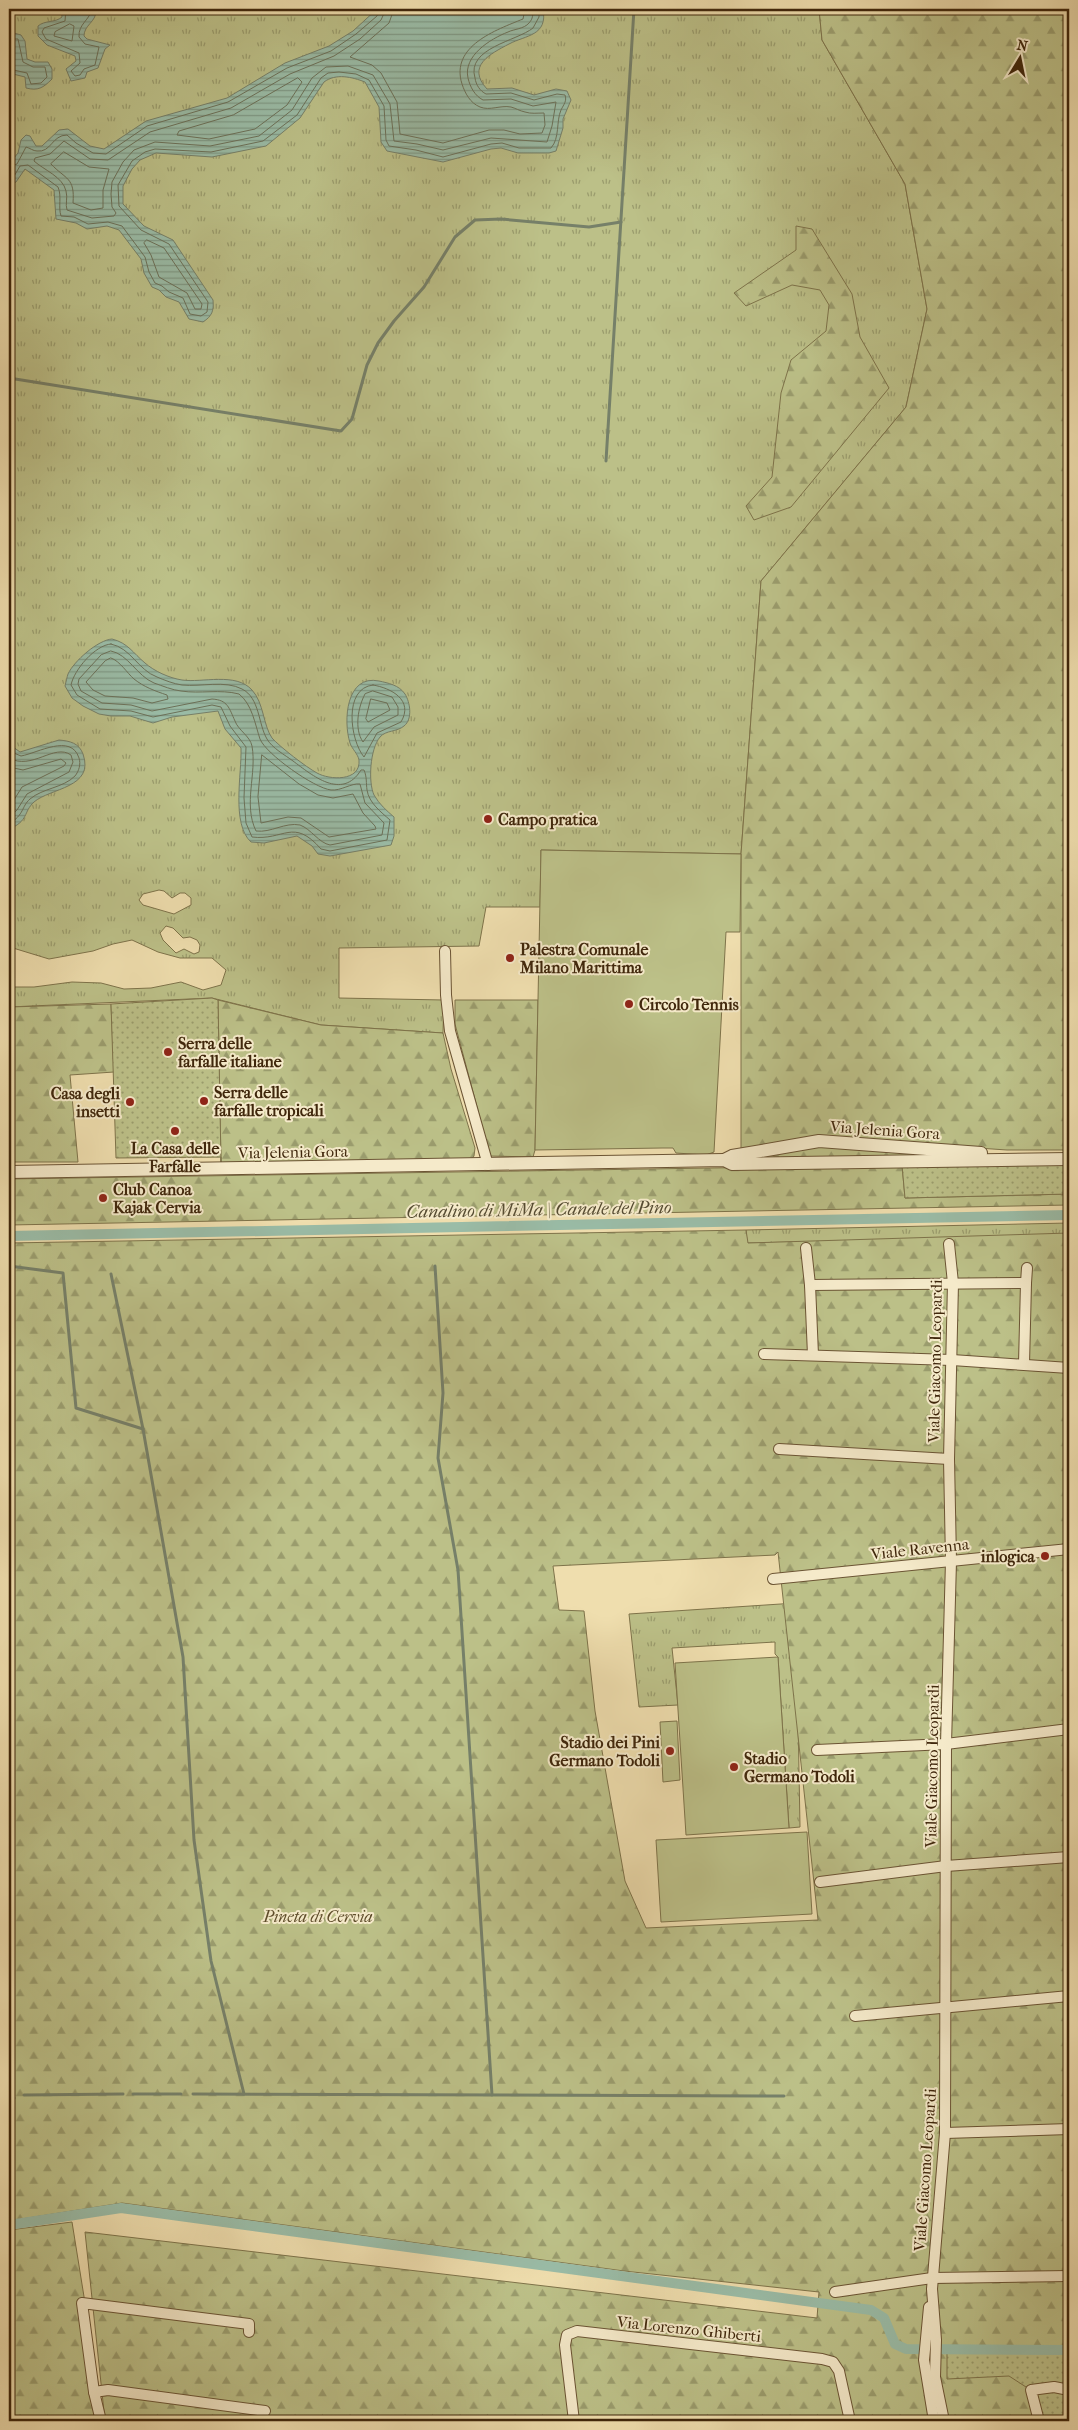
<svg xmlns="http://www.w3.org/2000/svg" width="1078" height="2430" font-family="'IM FELL French Canon',serif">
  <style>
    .grass { fill: url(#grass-tufts); stroke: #7e734a; fill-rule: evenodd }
    .forest { fill: url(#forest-firs); stroke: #7e734a; fill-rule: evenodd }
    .park { fill: url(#park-dots); stroke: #7e734a }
    .garden { fill: #bcc088; stroke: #7e734a }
    .water { fill: url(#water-rules); stroke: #768069 }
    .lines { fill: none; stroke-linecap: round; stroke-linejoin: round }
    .shore { stroke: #6c7159; stroke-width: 1 }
    .stream { stroke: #768069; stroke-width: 3 }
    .canal { stroke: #9abca7; stroke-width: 10 }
    .minor-casing { stroke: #6b5434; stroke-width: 12 }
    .tertiary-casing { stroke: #6b5434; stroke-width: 14 }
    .minor { stroke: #f5eaca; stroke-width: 10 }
    .tertiary { stroke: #f5eaca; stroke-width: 12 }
    .poi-dot { fill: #8f2418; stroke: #f5eaca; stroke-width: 2 }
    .labels { text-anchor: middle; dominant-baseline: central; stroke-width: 4; stroke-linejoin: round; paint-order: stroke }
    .poi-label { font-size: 16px; font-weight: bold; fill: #3f260b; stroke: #f5eaca; text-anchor: start }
    .street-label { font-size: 16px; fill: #3f260b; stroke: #f5eaca }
    .park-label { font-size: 16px; font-style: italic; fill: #5e4c2a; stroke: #f5eaca }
    .water-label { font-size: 18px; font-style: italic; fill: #564c32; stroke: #f5eaca }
  </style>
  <defs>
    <pattern id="grass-tufts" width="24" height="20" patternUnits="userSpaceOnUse" patternTransform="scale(1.25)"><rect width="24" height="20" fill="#bcc088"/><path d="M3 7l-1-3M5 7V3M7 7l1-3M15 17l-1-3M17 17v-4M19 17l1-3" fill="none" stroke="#9a9c6d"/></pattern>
    <pattern id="forest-firs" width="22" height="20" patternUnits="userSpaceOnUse" patternTransform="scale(1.25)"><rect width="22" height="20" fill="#bcc088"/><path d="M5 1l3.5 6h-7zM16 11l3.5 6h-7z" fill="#9a9c6d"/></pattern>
    <pattern id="park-dots" width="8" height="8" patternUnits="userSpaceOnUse" patternTransform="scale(1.25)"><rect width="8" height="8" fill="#bcc088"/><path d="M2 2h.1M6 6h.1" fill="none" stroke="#9a9c6d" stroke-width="1.8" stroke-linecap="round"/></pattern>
    <pattern id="water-rules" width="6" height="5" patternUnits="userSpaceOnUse" patternTransform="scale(1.25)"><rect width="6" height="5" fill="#9abca7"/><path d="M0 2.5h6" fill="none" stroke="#7f9986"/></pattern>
  </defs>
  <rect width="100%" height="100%" fill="#efdeae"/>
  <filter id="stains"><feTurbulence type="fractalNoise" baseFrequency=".004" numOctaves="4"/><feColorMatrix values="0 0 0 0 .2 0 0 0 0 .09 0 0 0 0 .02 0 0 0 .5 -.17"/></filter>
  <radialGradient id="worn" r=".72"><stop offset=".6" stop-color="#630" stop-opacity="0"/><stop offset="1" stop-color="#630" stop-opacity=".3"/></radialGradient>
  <g class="grass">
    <path d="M9,9H819L822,40L905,184L927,309L906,407L761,581L741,854L541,850L540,907H486L479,946L339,948V998L444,1000L443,1033L321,1025L212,998L9,1007V987H34L72,982L101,983L124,989L151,988L181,982L203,990L221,985L226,970L212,958H180L158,952L132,940L113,944L93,951L49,959L13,948L9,952ZM159,890L164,891L172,898L180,893H185L191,898V905L174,914L143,905L139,900L143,894ZM166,926L173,928L183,938L190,937L197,940L200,945L199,952L194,954L184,949L176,953L163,940L160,933Z"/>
    <polygon points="1069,1223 1069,1236 747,1243 746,1230"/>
    <polygon points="796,1603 800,1827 789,1828 778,1657 775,1654 775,1642 672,1648 678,1705 639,1707 629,1614"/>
  </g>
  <g class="forest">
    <polygon points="819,9 1069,9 1069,1150 1007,1150 816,1137 741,1149 741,854 761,581 906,407 927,309 905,184 822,40"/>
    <polygon points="796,226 812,229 852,294 860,337 889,388 791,507 754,520 746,506 772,477 781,393 791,360 826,331 829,305 820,290 792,285 746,306 734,293 796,250"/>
    <polygon points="218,1000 321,1025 443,1033 451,1069 475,1148 474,1156 471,1160 221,1163"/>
    <polygon points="455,1000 538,1000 535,1150 533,1157 490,1156 455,1024"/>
    <polygon points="111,1004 114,1072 70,1075 78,1162 9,1162 9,1007"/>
    <polygon points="824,1146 985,1157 734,1159"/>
    <polygon points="902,1165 905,1198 1069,1194 1069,1205 9,1225 9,1179"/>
    <path d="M746,1230L748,1243L1069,1233V2421H105L85,2232L817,2318L819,2292L624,2271L122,2203L9,2221V1243ZM778,1552L818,1920L646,1928L625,1881L595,1711L584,1611L559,1610L553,1566L775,1555Z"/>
    <polygon points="72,2222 104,2421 9,2421 9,2230"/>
  </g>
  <g class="park">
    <polygon points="212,998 218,1000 221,1163 221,1157 116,1158 111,1004"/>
    <polygon points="902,1165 1069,1165 1069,1194 905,1198"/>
    <polygon points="1069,2351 1069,2385 1026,2387 1009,2376 947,2379 947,2352"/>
    <polygon points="1055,2391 1069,2392 1069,2421 1042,2421 1036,2394"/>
  </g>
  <g class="garden">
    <polygon points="541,850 741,854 740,932 726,932 714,1152 706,1155 676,1153 673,1148 662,1148 535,1150"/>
    <polygon points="778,1657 789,1828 686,1835 675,1663"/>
    <polygon points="677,1721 680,1780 663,1782 660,1722"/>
    <polygon points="807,1832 812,1914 661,1922 656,1840"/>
  </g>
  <g class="water">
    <path d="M61,9H101L96,11C96,22 84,25 84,36L87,39L110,45L105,49L98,68L87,72L85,78L71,81L66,69L76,61L75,56L47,45L38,36V26C45,20 55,23 62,17Z"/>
    <path d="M377,9H543C548,36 526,35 509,44C490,54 466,66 487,89L512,88L534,95L556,89L567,91L571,100L563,119V128L556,151L549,153H518L501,148L491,149L443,162L387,151L381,142L379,107L365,82C352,77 336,73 324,82L300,118L266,146L212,157L156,153L140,160L132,169L123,186V204L144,226L173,240L213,300C214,311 212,316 203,322L189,319L179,302L166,297L159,290L152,287L144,273L141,259L119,230L107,226L87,229L76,223L56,219L54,190L25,169L16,182L9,185V164L18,153L21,140L26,135L30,136L36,146H42L59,130L68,129L90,146L104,149L146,121L227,98L285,63L329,46L353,31Z"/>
    <path d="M14,33L21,35L25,41L27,59L35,62H48L52,69V79C43,88 38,91 26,88L25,77L9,73V35Z"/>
    <path d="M112,639C128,643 133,653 145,663C154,671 169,678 182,680C202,683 236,672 252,690C264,703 263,725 272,738C280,747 306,767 317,773C329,780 361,782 359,760C358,754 352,749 350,743C343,721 346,674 379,681C388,683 399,685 405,694C410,702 413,719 404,726C397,732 386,730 380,737C370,749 368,782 374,795C379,804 387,811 394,817V836L391,845L330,856L318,854L312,846L297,836L264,843L251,842C231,824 242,773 241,748L225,729L218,711L172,717L153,723L130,716H111L99,714L83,706L72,698L65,686C66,682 67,677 68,674C74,661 98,640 112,639Z"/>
    <path d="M59,740C70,741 79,743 83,754C95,788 50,788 34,802C23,812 29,821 9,829V744L20,752Z"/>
  </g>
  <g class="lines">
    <g class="shore">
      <path d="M66,9L65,21L44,28L42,32L46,39L79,53L80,63L71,71L75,76L80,75L84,69L95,65L99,47L85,44L79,37C78,24 90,20 92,9"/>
      <path d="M386,9L381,20L360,39L334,56L290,74L231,108L150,132L108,160L90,159L64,141L50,154L35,158L34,161C44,170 63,177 66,191C68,198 65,204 67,210L92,218L114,216L116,213L112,207L111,194L112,182L123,162L134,150L155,142L210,146L259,136L292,110L312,78L326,67L348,66L373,75L390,104L394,141L417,144L443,150L491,138L547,142L552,126L556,102L533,106L511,99L483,100C475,96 470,87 468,78C463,56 490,39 508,32C514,29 524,29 529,23C533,19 533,14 533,9"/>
      <path d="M394,9L389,23L350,57L372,65L381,73L397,102L400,134L443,143L489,130H504L520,134L542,133L545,125L544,113C537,113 531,114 525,112C520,111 515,108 511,107C500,105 490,111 480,107C470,103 465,93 462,84C450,46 496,30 523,19L525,9"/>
      <polygon points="70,24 74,26 72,41 54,36 55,32"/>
      <polyline points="9,39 18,39 23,62 33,67 45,67 47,77 41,83 31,84 27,73 9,69"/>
      <polygon points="298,78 302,82 287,105 255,129 209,139 177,135 179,131 233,115"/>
      <path d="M64,152L89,167L109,169L103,190V208L91,210L73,203C75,177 66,180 51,164Z"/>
      <path d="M9,167L17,164L26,147C30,148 33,151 37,151C51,153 52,135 67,135L76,143L93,153L106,154L147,126L228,102L287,68L331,51L356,34L377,16L380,9"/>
      <path d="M9,180L13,178L20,166L28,165L58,187C62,196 58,207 61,216L74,217L88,224L108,222L122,226L145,257L149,272L155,283L162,286L169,292L183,298L190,314L201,316L207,312L208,302L169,244L141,230L119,206L118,185L132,161L145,152L155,149L211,152L263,141L297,115L321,78L328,73L339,72L356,74L369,80L384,106L386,140L389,146L416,150L443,157L491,144L502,143L519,148H551C560,138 556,121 561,110C564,104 567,101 565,95L557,94L534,100L511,93L486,94C480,91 476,85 475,78C466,48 517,41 533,28L539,17V9"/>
      <polygon points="147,240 164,248 202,304 201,309 195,309 187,293 159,277 151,255 144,243"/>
      <path d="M111,644C131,648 138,670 157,677C164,680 174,684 182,685C201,687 225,680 242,689C260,698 258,724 267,739C272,748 285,755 293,761C312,775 342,801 361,770H364C367,777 366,783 367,790C369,803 381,812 390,820L387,840L330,851L321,849C293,817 284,841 252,837L246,823L244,798L246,747L230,726L221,707L212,705L153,717L131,711L100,709L77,695L71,685C74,670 95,645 111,644Z"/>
      <path d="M111,651C128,654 137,676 154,683C163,686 172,690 181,691C200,694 220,689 239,694C252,704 255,724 260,739C266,754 314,788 331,790C341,791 351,783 360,784L365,803L384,823L382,835L330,845C319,843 311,829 300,825C285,822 271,833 256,831C243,804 257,774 252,746C250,736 238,730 235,721C229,708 228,700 212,699L152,711L131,705L102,703L81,691L78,684L79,679L101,655Z"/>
      <path d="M111,658C120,661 127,673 134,679C144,687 155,691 167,695L168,699L152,703L133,698L105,696L93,690L86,682L105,661Z"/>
      <path d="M373,685C391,688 414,700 401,722L377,733L364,757C350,740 343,688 373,685Z"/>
      <path d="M373,691L392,697L398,707V715L374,727L363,742C354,729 358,707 365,694Z"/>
      <polygon points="371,699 387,703 390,710 368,722 366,719"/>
      <path d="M9,751L21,756C38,753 71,733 79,758C81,764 79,771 75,776C63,788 43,788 30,799C21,807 25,814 9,824"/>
      <polygon points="262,755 299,784 318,795 333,798 353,794 363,813 375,826 376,829 329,837 301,818 288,817 261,823 258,797"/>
      <path d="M9,758C32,771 54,743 71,755L73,762L69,772L27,794L17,810L9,817"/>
      <polyline points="9,767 23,770 61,759 66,763 64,766 22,787 9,808"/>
    </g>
    <g class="stream">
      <polyline points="9,378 341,431 352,419 367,365 378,343 394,321 424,287 455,237 475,220 501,219 589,227 621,222"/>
      <polyline points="606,461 634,9"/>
      <polyline points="9,1266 63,1273 76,1408 143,1429"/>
      <polyline points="435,1266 443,1393 438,1458 458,1570 492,2095"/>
      <polyline points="111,1274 143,1429 183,1657 194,1840 211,1961 244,2094"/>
      <polyline points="133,2094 181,2094"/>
      <polyline points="193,2094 784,2096"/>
      <polyline points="24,2095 123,2094"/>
      <polyline points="9,2099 14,2098"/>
    </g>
    <g class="canal">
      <polyline points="9,1236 1069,1215"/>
      <polyline points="9,2225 121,2208 871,2310 884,2318 895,2344 906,2349 1069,2350"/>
    </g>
    <g class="minor-casing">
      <g id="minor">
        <polyline points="445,951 446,995 450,1031 488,1165"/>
        <polyline points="806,1248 810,1285"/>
        <polyline points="1026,1283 1027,1268"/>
        <polyline points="764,1354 952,1360 1069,1368"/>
        <polyline points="813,1355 810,1285 1026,1283 1024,1364"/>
        <polyline points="779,1449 949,1459"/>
        <polyline points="773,1579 1069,1549"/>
        <polyline points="817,1750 946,1744 1069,1729"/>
        <polyline points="820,1882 946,1866 1069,1857"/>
        <polyline points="855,2016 1069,1996"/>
        <polyline points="945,2133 1069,2129"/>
        <polyline points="835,2292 932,2278 1069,2276"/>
        <polyline points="929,2307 924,2360 934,2421"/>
        <polyline points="94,2392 82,2303 249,2324 249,2332"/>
        <polyline points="101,2421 94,2392 108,2390 265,2411"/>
        <polyline points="574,2421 565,2345 567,2335 577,2331 822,2359 833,2362 839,2371 850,2421"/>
        <polyline points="944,2421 935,2377 936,2340 932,2289 945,2133 946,1744 951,1561 949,1459 953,1283 949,1244"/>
        <polyline points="1039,2421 1031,2390 1054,2387 1069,2390"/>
      </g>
    </g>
    <g class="tertiary-casing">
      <g id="tertiary">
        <polyline points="724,1160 732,1156 819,1141 981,1153"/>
        <polyline points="9,1172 724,1160 732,1164 1069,1159"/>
      </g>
    </g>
    <use href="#minor" class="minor"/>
    <use href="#tertiary" class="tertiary"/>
  </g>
  <g class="poi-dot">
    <circle cx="488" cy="819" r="5"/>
    <circle cx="510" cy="958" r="5"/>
    <circle cx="629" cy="1004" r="5"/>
    <circle cx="168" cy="1052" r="5"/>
    <circle cx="204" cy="1101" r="5"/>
    <circle cx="130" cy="1102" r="5"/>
    <circle cx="175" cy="1131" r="5"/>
    <circle cx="103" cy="1198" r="5"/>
    <circle cx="1045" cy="1556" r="5"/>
    <circle cx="670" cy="1751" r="5"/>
    <circle cx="734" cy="1767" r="5"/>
  </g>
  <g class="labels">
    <g class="poi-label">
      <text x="498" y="819">Campo pratica</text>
      <text x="520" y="949">Palestra Comunale<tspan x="520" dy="18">Milano Marittima</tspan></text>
      <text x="639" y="1004">Circolo Tennis</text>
      <text x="178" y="1043">Serra delle<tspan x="178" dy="18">farfalle italiane</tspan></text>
      <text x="214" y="1092">Serra delle<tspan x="214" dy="18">farfalle tropicali</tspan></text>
      <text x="120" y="1093" text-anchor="end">Casa degli<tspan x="120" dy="18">insetti</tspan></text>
      <text x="175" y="1148" text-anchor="middle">La Casa delle<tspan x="175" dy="18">Farfalle</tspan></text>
      <text x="113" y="1189">Club Canoa<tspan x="113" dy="18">Kajak Cervia</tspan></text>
      <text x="1035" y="1556" text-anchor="end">inlogica</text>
      <text x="660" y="1742" text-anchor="end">Stadio dei Pini<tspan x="660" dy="18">Germano Todoli</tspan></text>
      <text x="744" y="1758">Stadio<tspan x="744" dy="18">Germano Todoli</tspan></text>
    </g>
    <g class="street-label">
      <text transform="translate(885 1130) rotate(4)">Via Jelenia Gora</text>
      <text transform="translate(293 1152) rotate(-1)">Via Jelenia Gora</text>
      <text transform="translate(935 1361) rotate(-89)">Viale Giacomo Leopardi</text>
      <text transform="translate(920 1549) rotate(-6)">Viale Ravenna</text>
      <text transform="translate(932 1766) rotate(-89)">Viale Giacomo Leopardi</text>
      <text transform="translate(925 2170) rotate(-86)">Viale Giacomo Leopardi</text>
      <text transform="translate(689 2329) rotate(6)">Via Lorenzo Ghiberti</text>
    </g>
    <g class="park-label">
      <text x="318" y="1916">Pineta di Cervia</text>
    </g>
    <g class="water-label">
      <text transform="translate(539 1210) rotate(-1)">Canalino di MiMa | Canale del Pino</text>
    </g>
  </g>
  <rect width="1078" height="2430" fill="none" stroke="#efdeae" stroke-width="30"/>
  <rect x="10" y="10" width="1058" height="2410" fill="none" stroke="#3f260b" stroke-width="2.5"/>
  <rect x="15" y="15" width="1048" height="2400" fill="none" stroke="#3f260b"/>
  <g transform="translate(1020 58) rotate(10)" stroke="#f5eaca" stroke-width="4" paint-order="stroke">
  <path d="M0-4L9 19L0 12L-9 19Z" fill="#3f260b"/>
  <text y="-8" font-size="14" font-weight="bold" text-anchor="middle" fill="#3f260b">N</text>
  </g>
  <rect width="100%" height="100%" filter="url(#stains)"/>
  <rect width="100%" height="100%" fill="url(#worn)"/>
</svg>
